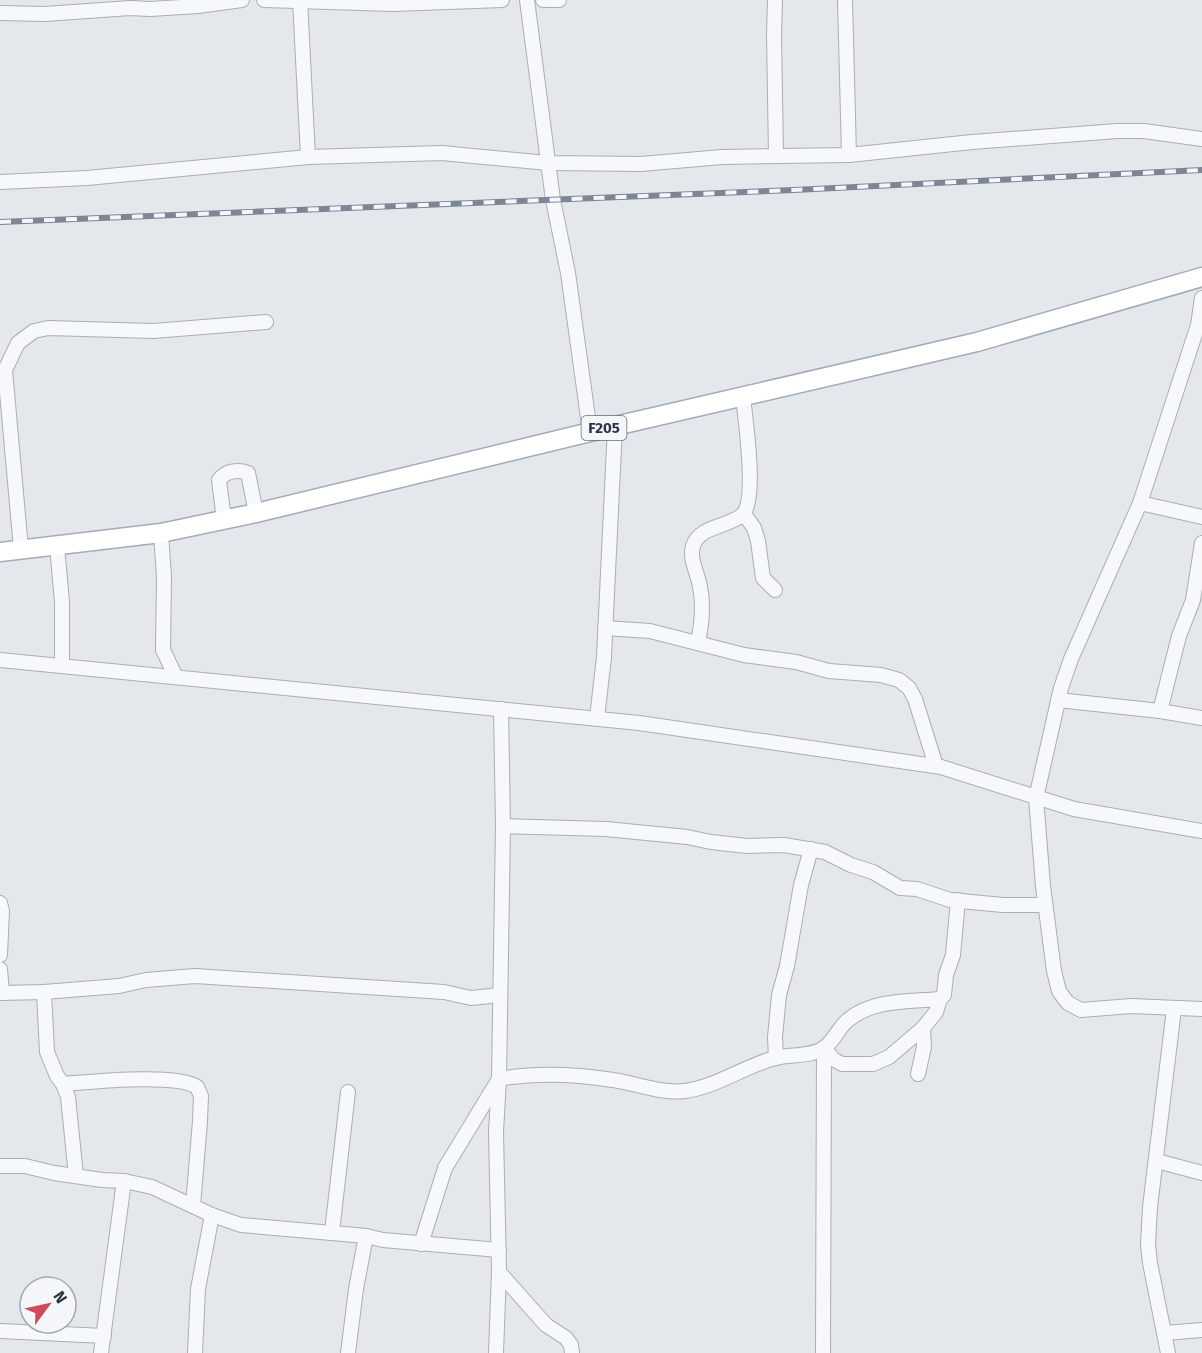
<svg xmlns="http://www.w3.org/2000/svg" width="1202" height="1353" font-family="'Fira Sans',sans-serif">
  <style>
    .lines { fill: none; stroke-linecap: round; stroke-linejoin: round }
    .minor-casing { stroke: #a9aeb7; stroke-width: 16 }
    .major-casing { stroke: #a3abb8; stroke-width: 21 }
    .minor { stroke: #f7f8fa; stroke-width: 14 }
    .major { stroke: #fff; stroke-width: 18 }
    .rail-casing { stroke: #7d8696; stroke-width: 6 }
    .rail { stroke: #f4f6f9; stroke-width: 4; stroke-dasharray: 11; stroke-linecap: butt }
    .labels { text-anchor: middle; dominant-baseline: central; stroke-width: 5; stroke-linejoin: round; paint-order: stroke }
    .shield { fill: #f4f6f9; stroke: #676e7b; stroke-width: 1.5 }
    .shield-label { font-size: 15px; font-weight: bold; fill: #2b3445 }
  </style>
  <rect width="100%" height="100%" fill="#e4e7ec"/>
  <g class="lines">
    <g class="minor-casing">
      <g id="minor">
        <polyline points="264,0 393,4 502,0"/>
        <polyline points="300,0 308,157"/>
        <polyline points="527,0 553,200 568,273 590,432"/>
        <polyline points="543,0 559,0"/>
        <polyline points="775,0 774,35 776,156"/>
        <polyline points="845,0 849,155"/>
        <polyline points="0,13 45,14 130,8 150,9 198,6 242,0"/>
        <polyline points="0,182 87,178 308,157 442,153 548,163 641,164 722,157 849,155 972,142 1117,131 1144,131 1202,139"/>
        <polyline points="1202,298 1198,325 1140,503 1071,659 1061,688 1036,798 1043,886 1054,971 1059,991 1064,998 1068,1003 1081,1010 1131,1006 1202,1009"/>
        <polyline points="1140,503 1202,517"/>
        <polyline points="744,514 754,528 758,541 763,578 775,590"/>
        <path d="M224,520L219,480C226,471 237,469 248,473L256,513"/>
        <polyline points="161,533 164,577 163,650 176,677"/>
        <polyline points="57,546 62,602 62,666"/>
        <polyline points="21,549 5,370 18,343 34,331 48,328 153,331 266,322"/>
        <polyline points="605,628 650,631 744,655 796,662 829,671 881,675 899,680 909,688 915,699 936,766"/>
        <path d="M698,642C702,623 704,606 700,587C698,573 689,560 693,546C699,526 728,527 742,515C758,501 745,418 743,396"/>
        <polyline points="0,660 639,723 941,767 1074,809 1202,831"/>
        <polyline points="1058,700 1160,711 1202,718"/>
        <polyline points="1160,711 1179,636 1193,600 1202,543"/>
        <polyline points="597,718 604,657 615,426"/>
        <polyline points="503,826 606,829 687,837 711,842 747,846 784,845 825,852 851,865 873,872 900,888 917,889 950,900 1003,905 1045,905"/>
        <polyline points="0,903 2,911 0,955"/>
        <polyline points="0,969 2,993"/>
        <polyline points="44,992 47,1052 57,1076 63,1084 68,1097 76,1176"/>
        <polyline points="0,993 44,992 119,986 146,980 195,976 444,992 471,998 500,995"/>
        <polyline points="824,1048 833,1059 842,1064 873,1064 889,1057 923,1028 936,1012 940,999"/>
        <polyline points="776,1058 775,1037 779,995 787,966 801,885 811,849"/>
        <polyline points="918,1074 924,1047 923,1028"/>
        <path d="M63,1084C91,1082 176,1073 197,1087L201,1096L200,1121L193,1206"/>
        <polyline points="1157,1161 1202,1173"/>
        <polyline points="0,1166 25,1166 54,1173 102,1180 124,1181 152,1187 212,1215 241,1225 366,1236 356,1289 348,1353"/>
        <polyline points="332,1232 348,1092"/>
        <polyline points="366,1236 383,1240 499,1250"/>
        <path d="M421,1244L445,1168L499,1079C537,1072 575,1074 613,1080C636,1083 661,1094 685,1091C716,1087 745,1066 775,1058C790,1054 812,1057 824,1048C834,1041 839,1027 848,1020C873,999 909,1002 940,999L944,995L946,975L953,955L958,900"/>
        <polyline points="499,1272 546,1325 566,1338 571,1345 572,1353"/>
        <polyline points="0,1331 104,1336"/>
        <polyline points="1165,1333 1202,1330"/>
        <polyline points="101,1353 124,1181"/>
        <polyline points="195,1353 198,1289 212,1215"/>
        <polyline points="496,1353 499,1272 496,1132 499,1079 503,826 501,709"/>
        <polyline points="823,1353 824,1048"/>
        <polyline points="1168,1353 1150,1263 1148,1245 1150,1207 1174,1009"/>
      </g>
    </g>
    <g class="major-casing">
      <polyline id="major" points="0,552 161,533 256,513 615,426 977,342 1202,277"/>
    </g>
    <use href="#minor" class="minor"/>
    <use href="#major" class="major"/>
    <g class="rail-casing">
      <polyline id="rail" points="0,222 794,190 1202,170"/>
    </g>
    <use href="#rail" class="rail"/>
  </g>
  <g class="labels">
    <rect class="shield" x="581.5" y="416" width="45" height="24" rx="4.5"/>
    <g class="shield-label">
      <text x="604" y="428">F205</text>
    </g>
  </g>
  <g transform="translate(48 1305) rotate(57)"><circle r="28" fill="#f4f6f9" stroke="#a4a8b1" stroke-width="1.5"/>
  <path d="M0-4.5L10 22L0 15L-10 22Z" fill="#d1495b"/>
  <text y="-9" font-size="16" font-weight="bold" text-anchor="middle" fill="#2b3445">N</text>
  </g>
</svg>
